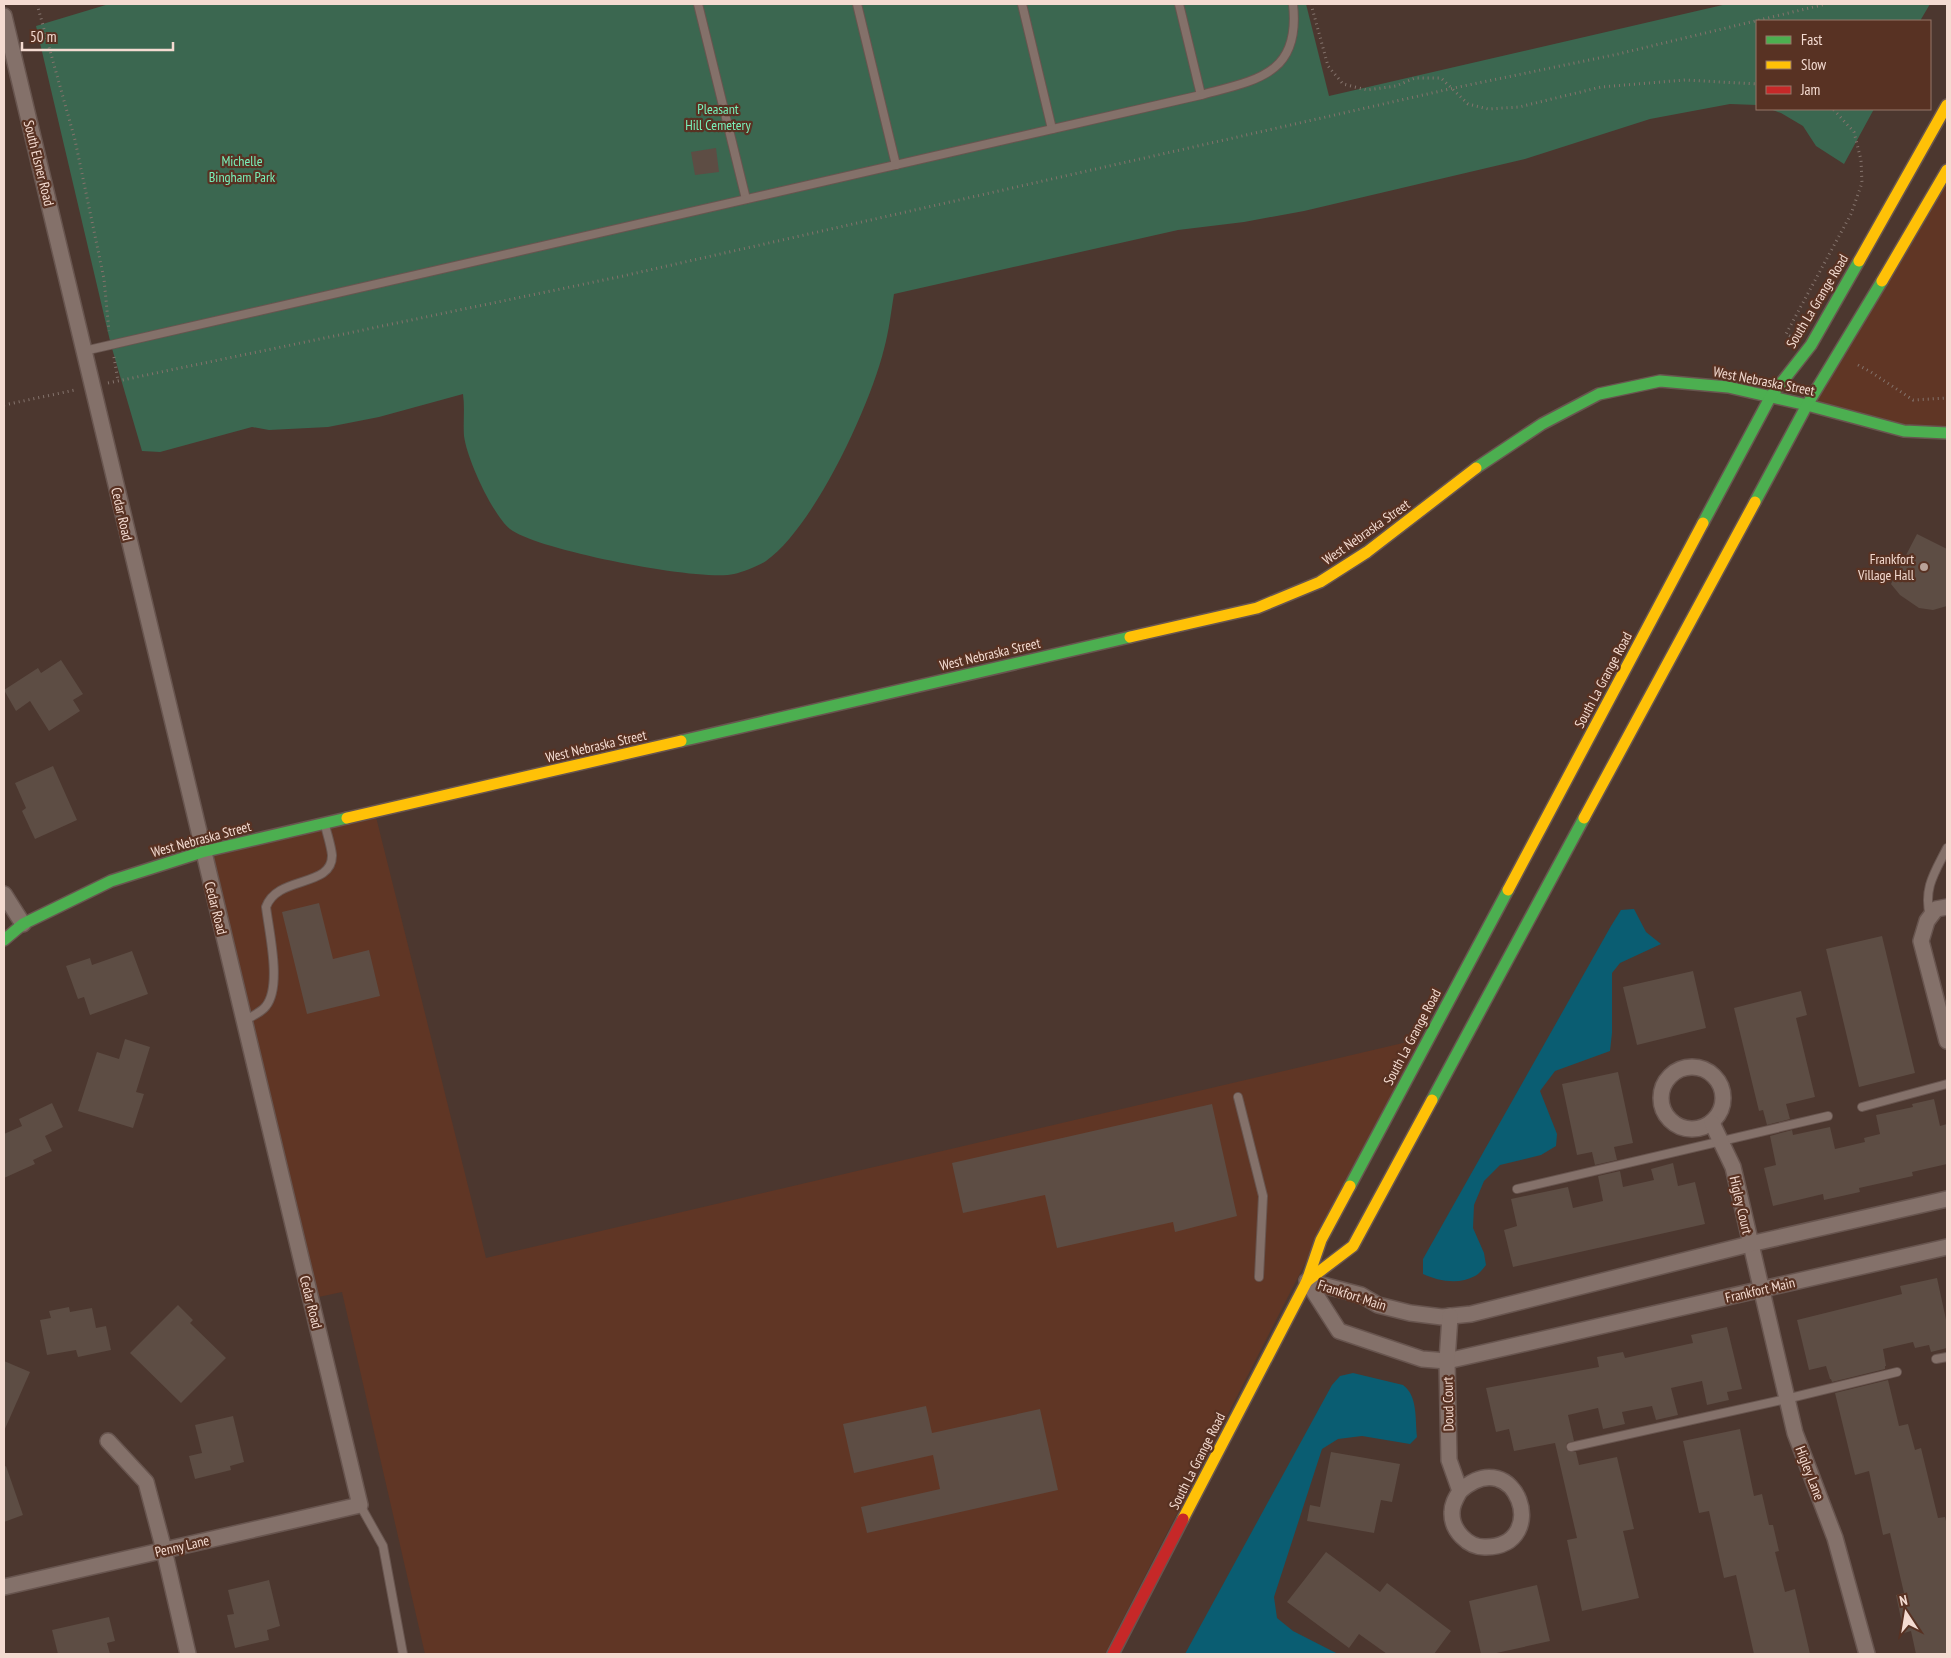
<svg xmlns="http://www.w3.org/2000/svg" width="1951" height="1658" font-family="'PT Sans Narrow',sans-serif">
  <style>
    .built { fill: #603625 }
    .green { fill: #3b6750 }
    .water { fill: #0a5d72 }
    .building { fill: #5d4d44 }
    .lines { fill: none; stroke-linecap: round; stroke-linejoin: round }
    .lane-casing { stroke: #68554f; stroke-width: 10 }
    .street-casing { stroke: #68554f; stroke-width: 18 }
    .fast-casing { stroke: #68554f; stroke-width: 14 }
    .slow-casing { stroke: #68554f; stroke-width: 14 }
    .jam-casing { stroke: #68554f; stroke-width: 14 }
    .path { stroke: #84736c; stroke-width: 3; stroke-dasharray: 1 4; stroke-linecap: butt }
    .lane { stroke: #84716a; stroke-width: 8 }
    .street { stroke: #84716a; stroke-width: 15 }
    .fast { stroke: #4caf50; stroke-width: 11 }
    .slow { stroke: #ffc107; stroke-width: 11 }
    .jam { stroke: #c62828; stroke-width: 11 }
    .poi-dot { fill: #b9a298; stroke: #583223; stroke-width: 2 }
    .labels { text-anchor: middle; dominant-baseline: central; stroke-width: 4.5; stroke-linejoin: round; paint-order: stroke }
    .park-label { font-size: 14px; fill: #79f1ba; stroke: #583223 }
    .street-label { font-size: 14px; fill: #f4dbd1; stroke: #583223 }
    .poi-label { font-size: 14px; fill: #f4dbd1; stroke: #583223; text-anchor: end }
  </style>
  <rect width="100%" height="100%" fill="#4c372f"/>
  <g class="built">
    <polygon points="1947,181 1947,428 1903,426 1814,401"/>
    <polygon points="376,817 486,1258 1420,1039 1105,1654 425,1654 342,1292 314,1298 209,856"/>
  </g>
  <g class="green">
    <path d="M109,4H1306L1329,96L1727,4H1930L1920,21H1757V105L1730,104L1650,119L1525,159L1304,211L1244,222L1178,230L894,294C891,312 889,331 884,349C870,406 814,527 766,561C758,566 743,572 734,574C701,582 536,550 510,529C492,514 467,459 464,436C463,422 465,408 463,394L379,417L328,427L269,430L252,427L160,452L142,451L111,345L36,26Z"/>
    <polygon points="1770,109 1874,109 1844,164 1816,146 1803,126 1781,113"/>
  </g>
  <g class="water">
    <path d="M1634,909L1646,932L1661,944L1620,963L1612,973V1033L1610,1051L1555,1071L1540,1091L1557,1134L1556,1146L1541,1155L1500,1165L1484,1181L1474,1205L1473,1228L1484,1253L1486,1265C1483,1269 1479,1274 1475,1276C1459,1285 1438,1281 1423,1274V1259L1611,926L1621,910Z"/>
    <path d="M1353,1373L1403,1385C1418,1396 1415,1419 1417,1437L1410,1444L1362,1436L1338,1439L1322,1449L1274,1597L1277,1618L1293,1631L1338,1654H1185L1332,1385L1340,1376Z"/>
  </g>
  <g class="building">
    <polygon points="716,148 719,172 695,175 691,152"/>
    <polygon points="1917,534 1947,549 1947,606 1933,610 1919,608 1900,595 1891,584"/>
    <polygon points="61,660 83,694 73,700 80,711 49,731 30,701 16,711 4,690 38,668 41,673"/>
    <polygon points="53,766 77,820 35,839 22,811 26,808 15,783"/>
    <polygon points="319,903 333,959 369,950 380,996 307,1014 282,912"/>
    <polygon points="1882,936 1915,1073 1859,1087 1826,949"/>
    <polygon points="132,951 148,994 90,1015 84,997 78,999 66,966 90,958 92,965"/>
    <polygon points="1693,971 1706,1028 1637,1045 1623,987"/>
    <polygon points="1801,991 1807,1015 1796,1018 1815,1097 1786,1104 1790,1119 1767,1125 1763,1110 1759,1111 1734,1008"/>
    <polygon points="125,1039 150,1047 136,1092 144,1094 133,1128 78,1111 97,1052 119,1059"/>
    <polygon points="1618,1072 1633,1143 1614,1147 1617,1160 1595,1165 1592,1152 1577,1155 1562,1084"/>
    <polygon points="1934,1099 1940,1126 1947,1124 1947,1164 1912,1172 1913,1176 1859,1188 1860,1192 1824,1200 1823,1194 1773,1206 1764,1168 1776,1165 1770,1136 1792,1130 1793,1135 1830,1127 1835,1149 1865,1142 1864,1138 1880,1134 1876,1115 1913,1107 1912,1104"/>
    <polygon points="52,1103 63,1127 45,1136 52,1151 33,1160 35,1164 4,1178 4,1134 22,1126 19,1119"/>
    <polygon points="1212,1104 1237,1216 1175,1232 1173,1222 1057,1248 1045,1195 963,1213 952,1163"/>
    <polygon points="1673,1163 1678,1186 1695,1182 1705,1224 1513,1267 1504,1230 1517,1226 1511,1199 1568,1187 1573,1208 1603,1201 1598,1176 1620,1171 1623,1187 1654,1180 1651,1169"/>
    <polygon points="1937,1278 1947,1324 1947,1348 1931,1352 1929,1345 1915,1348 1913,1342 1883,1349 1886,1366 1885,1366 1885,1369 1832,1382 1831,1379 1830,1379 1826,1366 1809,1370 1797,1320 1902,1294 1900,1286"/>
    <polygon points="178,1305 193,1320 190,1323 226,1358 181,1403 130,1353"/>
    <polygon points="69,1307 70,1312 92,1308 96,1328 106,1326 111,1350 78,1357 76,1350 47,1355 40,1320 51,1318 49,1311"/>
    <polygon points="1727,1327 1742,1389 1727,1392 1729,1400 1707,1405 1702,1381 1671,1388 1678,1415 1656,1420 1652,1406 1622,1412 1625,1424 1603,1429 1598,1408 1568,1415 1574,1441 1567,1443 1566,1449 1570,1452 1576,1452 1579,1465 1617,1457 1634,1529 1623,1531 1639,1598 1582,1611 1567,1540 1577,1538 1555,1443 1514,1451 1509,1429 1496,1432 1486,1388 1599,1367 1597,1357 1623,1352 1625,1358 1693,1343 1691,1335"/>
    <polygon points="4,1361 30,1372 4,1431"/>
    <polygon points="1888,1380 1899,1426 1908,1424 1915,1450 1921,1448 1938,1518 1945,1517 1947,1525 1947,1654 1916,1654 1911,1631 1904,1633 1896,1595 1904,1593 1890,1533 1883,1535 1869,1471 1855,1475 1835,1393"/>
    <polygon points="926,1406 932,1433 1040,1409 1058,1490 867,1533 861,1507 940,1489 933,1455 854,1473 843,1424"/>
    <polygon points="233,1416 244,1462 230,1466 231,1470 195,1479 189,1456 202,1453 195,1425"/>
    <polygon points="1740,1429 1754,1496 1762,1494 1769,1525 1773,1525 1779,1551 1775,1552 1785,1592 1795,1589 1810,1654 1754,1654 1736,1575 1724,1578 1709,1511 1699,1513 1683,1441"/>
    <polygon points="1331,1452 1400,1464 1392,1502 1381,1500 1374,1533 1307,1521 1310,1505 1320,1507"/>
    <polygon points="6,1466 23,1515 4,1522 4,1467"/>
    <polygon points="1326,1552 1380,1592 1387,1583 1451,1631 1434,1654 1387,1654 1359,1634 1349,1648 1287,1602"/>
    <polygon points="269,1580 280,1626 267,1630 269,1640 235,1648 227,1615 234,1614 228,1590"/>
    <polygon points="1537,1585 1550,1641 1492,1654 1481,1654 1469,1601"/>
    <polygon points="109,1617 115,1641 107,1643 110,1654 58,1654 52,1630"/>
  </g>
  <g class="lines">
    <g class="lane-casing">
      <g id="lane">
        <polyline points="698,4 746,199"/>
        <polyline points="857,4 896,165"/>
        <polyline points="1022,4 1052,129"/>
        <polyline points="1179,4 1201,95"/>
        <path d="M84,351L1201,95C1256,80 1301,75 1293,4"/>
        <path d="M1930,916C1923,888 1935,872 1947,848"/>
        <path d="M243,1021C250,1017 261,1013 266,1006C282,986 269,932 266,907C277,875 333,888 332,855C331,845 327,834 325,825"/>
        <polyline points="1238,1097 1263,1196 1259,1277"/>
        <polyline points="1862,1107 1947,1084"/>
        <polyline points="1517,1189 1828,1116"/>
        <polyline points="1936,1359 1947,1357"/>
        <polyline points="1571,1447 1786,1399 1897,1372"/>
        <polyline points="360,1505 383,1546 403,1654"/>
      </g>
    </g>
    <g class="street-casing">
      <g id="street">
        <polyline points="4,16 360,1505 4,1587"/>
        <polyline points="4,894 23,924"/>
        <polyline points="1947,907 1936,909 1927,921 1921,941 1947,1041"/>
        <circle cx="1692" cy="1098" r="31"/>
        <polyline points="1712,1123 1733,1167 1795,1433 1835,1538 1867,1654"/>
        <polyline points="1307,1281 1339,1331 1422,1359 1447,1361 1947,1247"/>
        <polyline points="1307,1281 1361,1295 1378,1305 1410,1313 1442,1317 1471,1314 1750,1244 1947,1199"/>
        <path d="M1450,1316L1447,1361L1449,1460L1460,1491C1456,1498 1452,1504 1452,1512C1451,1530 1468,1548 1486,1547C1552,1546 1516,1441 1460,1491"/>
        <polyline points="108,1441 146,1482 164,1550 188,1654"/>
      </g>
    </g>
    <g class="fast-casing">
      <g id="fast">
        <polyline points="1476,468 1542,424 1599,394 1660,381 1728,387 1807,405 1904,431 1947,433"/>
        <polyline points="1755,502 1807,405 1882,281"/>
        <polyline points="1703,523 1771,396 1811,345 1859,261"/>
        <polyline points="681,741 1130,637"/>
        <polyline points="4,940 23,924 111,881 202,852 347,818"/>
        <polyline points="1432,1100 1584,818"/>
        <polyline points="1350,1186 1508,890"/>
      </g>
    </g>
    <g class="slow-casing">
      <g id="slow">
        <polyline points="1859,261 1947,105"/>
        <polyline points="1882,281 1947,170"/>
        <polyline points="1130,637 1257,608 1320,582 1367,552 1476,468"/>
        <polyline points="347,818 681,741"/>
        <polyline points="1584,818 1755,502"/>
        <polyline points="1508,890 1703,523"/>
        <polyline points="1307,1281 1353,1246 1432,1100"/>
        <polyline points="1183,1519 1307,1281 1321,1240 1350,1186"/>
      </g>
    </g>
    <g class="jam-casing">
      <polyline id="jam" points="1113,1654 1183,1519"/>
    </g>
    <g class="path">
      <polyline points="37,4 75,140 104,279 109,331"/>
      <polyline points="1311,4 1328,66 1343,84 1367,90 1396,86 1415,78 1441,78 1468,104 1488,109 1519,107 1601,87 1685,80 1757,84"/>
      <polyline points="1790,336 1786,334 1851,214 1862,183 1861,160 1854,132 1833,109"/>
      <polyline points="114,357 118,381"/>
      <polyline points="1858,365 1871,372 1913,400 1947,398"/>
      <polyline points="108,383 623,276 1454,88 1618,54 1826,4"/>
      <polyline points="4,405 75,390"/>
    </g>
    <use href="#lane" class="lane"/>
    <use href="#street" class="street"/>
    <use href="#fast" class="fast"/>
    <use href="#slow" class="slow"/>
    <use href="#jam" class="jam"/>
  </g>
  <circle class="poi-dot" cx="1924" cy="567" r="5"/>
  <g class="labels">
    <g class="park-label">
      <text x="718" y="109">Pleasant<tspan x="718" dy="16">Hill Cemetery</tspan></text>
      <text x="242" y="161">Michelle<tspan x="242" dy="16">Bingham Park</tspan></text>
    </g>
    <g class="street-label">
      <text transform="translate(39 163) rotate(76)">South Elsner Road</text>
      <text transform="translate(1817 301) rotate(-59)">South La Grange Road</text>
      <text transform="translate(1764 381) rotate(11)">West Nebraska Street</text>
      <text transform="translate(122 514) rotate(77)">Cedar Road</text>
      <text transform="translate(1366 532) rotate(-35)">West Nebraska Street</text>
      <text transform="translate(990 654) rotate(-13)">West Nebraska Street</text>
      <text transform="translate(1603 680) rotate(-62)">South La Grange Road</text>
      <text transform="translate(596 746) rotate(-13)">West Nebraska Street</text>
      <text transform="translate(201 839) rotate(-15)">West Nebraska Street</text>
      <text transform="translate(216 908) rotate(76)">Cedar Road</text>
      <text transform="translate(1412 1037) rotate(-62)">South La Grange Road</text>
      <text transform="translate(1741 1205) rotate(77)">Higley Court</text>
      <text transform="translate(1760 1290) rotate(-13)">Frankfort Main</text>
      <text transform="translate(1352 1295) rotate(18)">Frankfort Main</text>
      <text transform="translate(311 1302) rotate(76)">Cedar Road</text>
      <text transform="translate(1448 1404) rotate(-91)">Doud Court</text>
      <text transform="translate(1197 1461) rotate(-63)">South La Grange Road</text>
      <text transform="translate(1810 1473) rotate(69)">Higley Lane</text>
      <text transform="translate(182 1546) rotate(-13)">Penny Lane</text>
    </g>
    <g class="poi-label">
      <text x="1914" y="559">Frankfort<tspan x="1914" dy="16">Village Hall</tspan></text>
    </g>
  </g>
  <rect width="1951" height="1658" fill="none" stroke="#f4dbd1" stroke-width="10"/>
  <rect x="1756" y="20" width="175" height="90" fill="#583223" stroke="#967669"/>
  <rect x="1766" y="36" width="25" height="8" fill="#4caf50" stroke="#967669"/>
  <text x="1801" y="45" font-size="15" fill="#f4dbd1">Fast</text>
  <rect x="1766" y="61" width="25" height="8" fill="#ffc107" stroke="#967669"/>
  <text x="1801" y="70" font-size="15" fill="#f4dbd1">Slow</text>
  <rect x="1766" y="86" width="25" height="8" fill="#c62828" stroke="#967669"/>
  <text x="1801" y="95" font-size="15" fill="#f4dbd1">Jam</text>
  <g transform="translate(1906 1613) rotate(348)" stroke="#583223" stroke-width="4" paint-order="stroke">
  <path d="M0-4L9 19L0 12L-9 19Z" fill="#f4dbd1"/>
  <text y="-8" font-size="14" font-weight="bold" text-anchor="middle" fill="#f4dbd1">N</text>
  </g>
  <path d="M22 42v8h151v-8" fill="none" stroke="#f4dbd1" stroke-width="2.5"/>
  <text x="30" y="42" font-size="15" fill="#f4dbd1" stroke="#583223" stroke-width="4" paint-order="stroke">50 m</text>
</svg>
